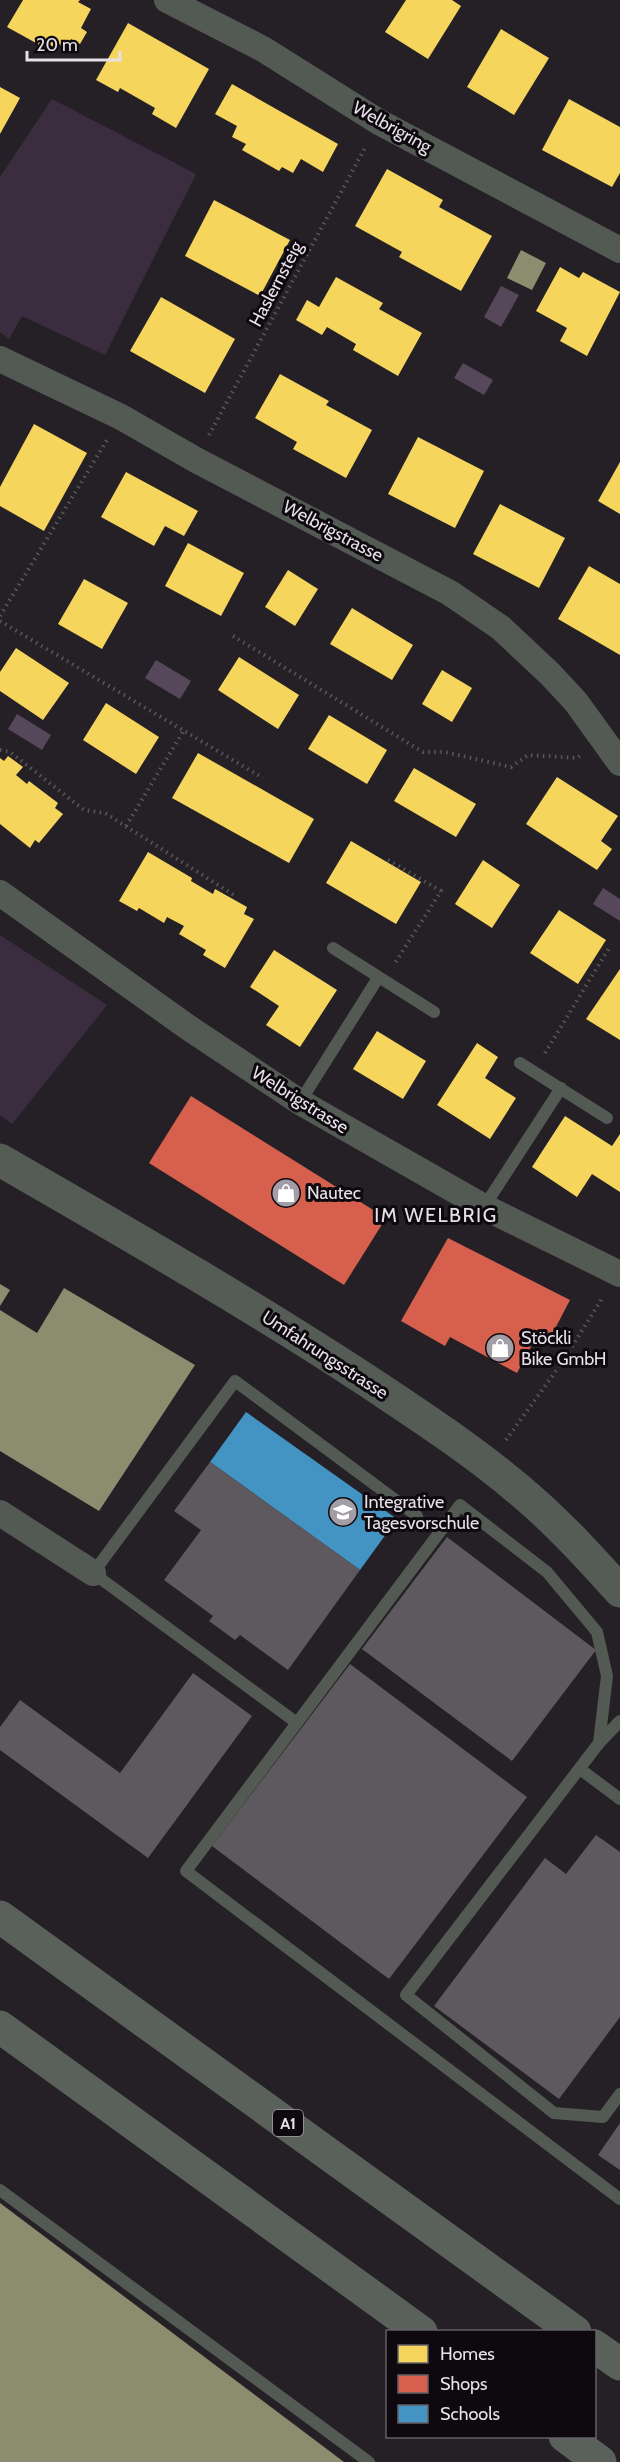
<svg xmlns="http://www.w3.org/2000/svg" width="620" height="2462" font-family="Cabin,sans-serif">
  <style>
    .green { fill: #3b2d3f }
    .water { fill: #57475b }
    .homes { fill: #f6d55c }
    .shops { fill: #d6604d }
    .schools { fill: #4393c3 }
    .industry { fill: #8c8c6e }
    .building { fill: #5e595f }
    .lines { fill: none; stroke-linecap: round; stroke-linejoin: round }
    .path { stroke: #565956; stroke-width: 4; stroke-dasharray: 1.5 4.5; stroke-linecap: butt }
    .lane { stroke: #535a53; stroke-width: 12 }
    .street { stroke: #535a53; stroke-width: 26 }
    .secondary { stroke: #555c56; stroke-width: 33 }
    .highway { stroke: #5a615b; stroke-width: 33 }
    .labels { text-anchor: middle; dominant-baseline: central; stroke-width: 6; stroke-linejoin: round; paint-order: stroke }
    .shield { fill: #0d090e; stroke: #a6a0a7; stroke-width: 1.5 }
    .shield-label { font-size: 16px; font-weight: bold; fill: #e7e0e9 }
    .street-label { font-size: 18px; fill: #e7e0e9; stroke: #0d090e }
    .poi-label { font-size: 18px; fill: #e7e0e9; stroke: #0d090e; text-anchor: start }
    .neighbourhood-label { font-size: 20px; letter-spacing: 1.5px; fill: #e7e0e9; stroke: #0d090e }
  </style>
  <rect width="100%" height="100%" fill="#252026"/>
  <g class="green">
    <polygon points="52,99 196,174 105,355 22,316 9,339 0,332 0,177"/>
    <polygon points="0,935 107,1005 12,1124 0,1115"/>
  </g>
  <g class="water">
    <polygon points="501,286 519,295 501,327 484,317"/>
    <polygon points="463,363 493,380 484,395 454,378"/>
    <polygon points="156,660 191,681 180,699 145,678"/>
    <polygon points="17,714 51,735 42,750 8,729"/>
    <polygon points="603,888 620,899 620,921 593,904"/>
  </g>
  <g class="homes">
    <polygon points="23,0 80,0 78,2 91,9 81,28 87,32 80,44 71,39 65,48 59,44 57,49 47,43 45,48 7,27"/>
    <polygon points="406,0 452,0 461,6 428,59 385,32"/>
    <polygon points="128,23 209,69 176,128 152,114 155,108 120,88 118,92 96,80"/>
    <polygon points="501,29 549,58 514,115 467,87"/>
    <polygon points="232,84 338,144 323,172 301,159 293,173 282,167 279,171 242,150 246,144 232,137 237,126 215,114"/>
    <polygon points="0,87 20,98 0,134"/>
    <polygon points="569,99 620,127 620,173 612,187 542,150"/>
    <polygon points="387,169 443,200 439,207 492,236 461,291 399,257 402,252 355,226"/>
    <polygon points="214,200 290,240 260,296 185,256"/>
    <polygon points="560,267 579,278 583,272 620,292 587,356 560,341 567,328 536,311"/>
    <polygon points="336,277 383,303 379,309 422,333 398,376 353,350 356,344 327,327 322,335 296,320 307,300 319,307"/>
    <polygon points="161,297 235,339 205,393 130,351"/>
    <polygon points="280,374 329,401 326,405 372,430 346,478 293,449 297,442 255,418"/>
    <polygon points="34,424 87,453 44,531 0,506 0,487"/>
    <polygon points="418,437 484,471 455,528 388,494"/>
    <polygon points="620,462 620,514 598,501"/>
    <polygon points="126,472 198,511 184,536 165,526 154,546 101,517"/>
    <polygon points="500,504 565,538 539,588 473,554"/>
    <polygon points="188,543 244,573 221,616 165,586"/>
    <polygon points="589,566 620,584 620,655 558,619"/>
    <polygon points="288,570 318,589 295,626 265,607"/>
    <polygon points="84,579 128,603 102,649 58,624"/>
    <polygon points="352,608 413,645 392,680 330,644"/>
    <polygon points="16,648 69,683 43,720 0,691 0,672"/>
    <polygon points="239,657 299,695 278,729 218,690"/>
    <polygon points="442,670 472,688 452,722 422,704"/>
    <polygon points="106,703 159,737 136,774 83,740"/>
    <polygon points="329,715 387,750 367,784 308,749"/>
    <polygon points="198,753 314,819 289,863 172,798"/>
    <polygon points="8,756 23,767 16,775 27,784 29,781 58,803 55,808 63,814 39,843 35,840 30,848 0,824 0,758 4,761"/>
    <polygon points="414,768 476,804 456,837 394,801"/>
    <polygon points="557,777 618,816 601,841 612,849 597,870 526,824"/>
    <polygon points="351,841 421,882 396,924 326,883"/>
    <polygon points="148,852 192,878 191,881 213,894 215,889 247,907 244,914 254,919 225,968 203,955 206,950 179,934 184,926 167,917 164,923 139,908 137,911 119,901"/>
    <polygon points="483,860 520,885 492,928 455,904"/>
    <polygon points="559,910 606,940 578,984 530,953"/>
    <polygon points="274,950 337,990 300,1047 266,1025 279,1006 250,987"/>
    <polygon points="620,969 620,1040 586,1019"/>
    <polygon points="377,1031 426,1061 403,1099 353,1069"/>
    <polygon points="477,1043 498,1057 485,1078 516,1098 490,1139 437,1105"/>
    <polygon points="565,1116 612,1146 620,1134 620,1192 592,1174 577,1197 532,1167"/>
  </g>
  <g class="shops">
    <polygon points="191,1096 386,1218 344,1285 149,1163"/>
    <polygon points="448,1238 570,1300 547,1344 535,1339 517,1373 450,1337 445,1346 401,1321"/>
  </g>
  <polygon class="schools" points="246,1412 397,1519 360,1570 210,1462"/>
  <g class="industry">
    <polygon points="521,250 546,263 532,290 507,278"/>
    <polygon points="0,1284 10,1290 0,1306"/>
    <polygon points="64,1288 195,1365 99,1511 0,1451 0,1310 37,1333"/>
    <polygon points="0,2203 344,2462 0,2462"/>
  </g>
  <g class="building">
    <polygon points="210,1462 360,1570 288,1670 240,1635 235,1640 209,1621 213,1616 164,1580 201,1530 174,1511"/>
    <polygon points="447,1537 596,1650 512,1761 362,1649"/>
    <polygon points="350,1664 527,1797 389,1979 212,1846"/>
    <polygon points="193,1673 252,1716 148,1858 0,1750 0,1727 20,1700 120,1773"/>
    <polygon points="596,1835 620,1852 620,2017 559,2099 434,2006 545,1858 566,1874"/>
    <polygon points="620,2123 620,2170 598,2155"/>
  </g>
  <g class="lines">
    <g class="path">
      <polyline points="209,435 366,146"/>
      <polyline points="0,616 107,440"/>
      <polyline points="0,621 263,778"/>
      <polyline points="233,636 423,752 445,752 511,767 528,755 577,758 581,755"/>
      <polyline points="0,750 10,752 84,810 105,813 237,897"/>
      <polyline points="126,826 184,730"/>
      <polyline points="388,860 441,891 395,963"/>
      <polyline points="545,1053 609,948"/>
      <polyline points="506,1440 561,1364 603,1297"/>
    </g>
    <g class="lane">
      <polyline points="333,948 434,1012"/>
      <polyline points="520,1063 607,1118"/>
      <polyline points="300,1102 378,978"/>
      <polyline points="484,1207 561,1088"/>
      <polyline points="620,1721 599,1743 406,1995 554,2113 603,2117 620,2094"/>
      <polyline points="297,1723 93,1573 235,1381 417,1516"/>
      <polyline points="599,1743 607,1676 597,1632 547,1572 460,1505 186,1871 620,2199"/>
      <polyline points="580,1769 620,1799"/>
      <polyline points="0,2190 369,2462"/>
    </g>
    <g class="street">
      <polyline points="167,0 263,49 379,122 620,250"/>
      <polyline points="0,359 121,417 196,460 450,593 501,628 550,674 576,702 620,763"/>
      <polyline points="0,893 189,1028 300,1102 484,1207 620,1274"/>
      <polyline points="0,1513 93,1573"/>
    </g>
    <path class="secondary" d="M0,1160C123,1231 247,1302 366,1380C423,1418 480,1455 531,1500C563,1528 592,1560 620,1591"/>
    <g class="highway">
      <polyline points="0,1917 575,2332"/>
      <polyline points="0,2027 421,2332"/>
      <polyline points="594,2346 620,2364"/>
      <polyline points="565,2436 600,2462"/>
    </g>
  </g>
  <defs>
    <g id="shop-disc" transform="scale(1.5)"><circle r="9.5" fill="#a39da5" stroke="#0d090e"/><path d="M-5-2.5h2.3a2.7 3.5 0 0 1 5.4 0H5L5.5 6h-11ZM-1.5-2.5h3a1.5 2.3 0 0 0-3 0Z" fill="#fff"/></g>
    <g id="school-disc" transform="scale(1.5)"><circle r="9.5" fill="#a39da5" stroke="#0d090e"/><path d="M0-5L7-2L0 1L-7-2ZM-4 1L0 2.5L4 1V4Q0 6-4 4Z" fill="#fff"/></g>
  </defs>
  <g fill-rule="evenodd">
    <use href="#shop-disc" x="286" y="1193"/>
    <use href="#shop-disc" x="500" y="1348"/>
    <use href="#school-disc" x="343" y="1512"/>
  </g>
  <g class="labels">
    <rect class="shield" x="273" y="2110" width="30" height="26" rx="4.5"/>
    <g class="shield-label">
      <text x="288" y="2123">A1</text>
    </g>
    <g class="street-label">
      <text transform="translate(392 127) rotate(29)">Welbrigring</text>
      <text transform="translate(276 284) rotate(-62)">Haslernsteig</text>
      <text transform="translate(333 531) rotate(28)">Welbrigstrasse</text>
      <text transform="translate(300 1100) rotate(32)">Welbrigstrasse</text>
      <text transform="translate(325 1355) rotate(33)">Umfahrungsstrasse</text>
    </g>
    <g class="poi-label">
      <text x="307" y="1193">Nautec</text>
      <text x="521" y="1338">Stöckli<tspan x="521" dy="21">Bike GmbH</tspan></text>
      <text x="364" y="1502">Integrative<tspan x="364" dy="21">Tagesvorschule</tspan></text>
    </g>
    <g class="neighbourhood-label">
      <text x="436" y="1215">IM WELBRIG</text>
    </g>
  </g>
  <rect x="386" y="2330" width="210" height="108" fill="#0d090e" stroke="#645f66" stroke-width="1.5"/>
  <rect x="398" y="2345" width="30" height="18" fill="#f6d55c" stroke="#645f66" stroke-width="1.5"/>
  <text x="440" y="2360" font-size="18" fill="#e7e0e9">Homes</text>
  <rect x="398" y="2375" width="30" height="18" fill="#d6604d" stroke="#645f66" stroke-width="1.5"/>
  <text x="440" y="2390" font-size="18" fill="#e7e0e9">Shops</text>
  <rect x="398" y="2405" width="30" height="18" fill="#4393c3" stroke="#645f66" stroke-width="1.5"/>
  <text x="440" y="2420" font-size="18" fill="#e7e0e9">Schools</text>
  <path d="M27 51v9h93v-9" fill="none" stroke="#e7e0e9" stroke-width="3"/>
  <text x="36" y="51" font-size="18" fill="#e7e0e9" stroke="#0d090e" stroke-width="4.5" paint-order="stroke">20 m</text>
</svg>
